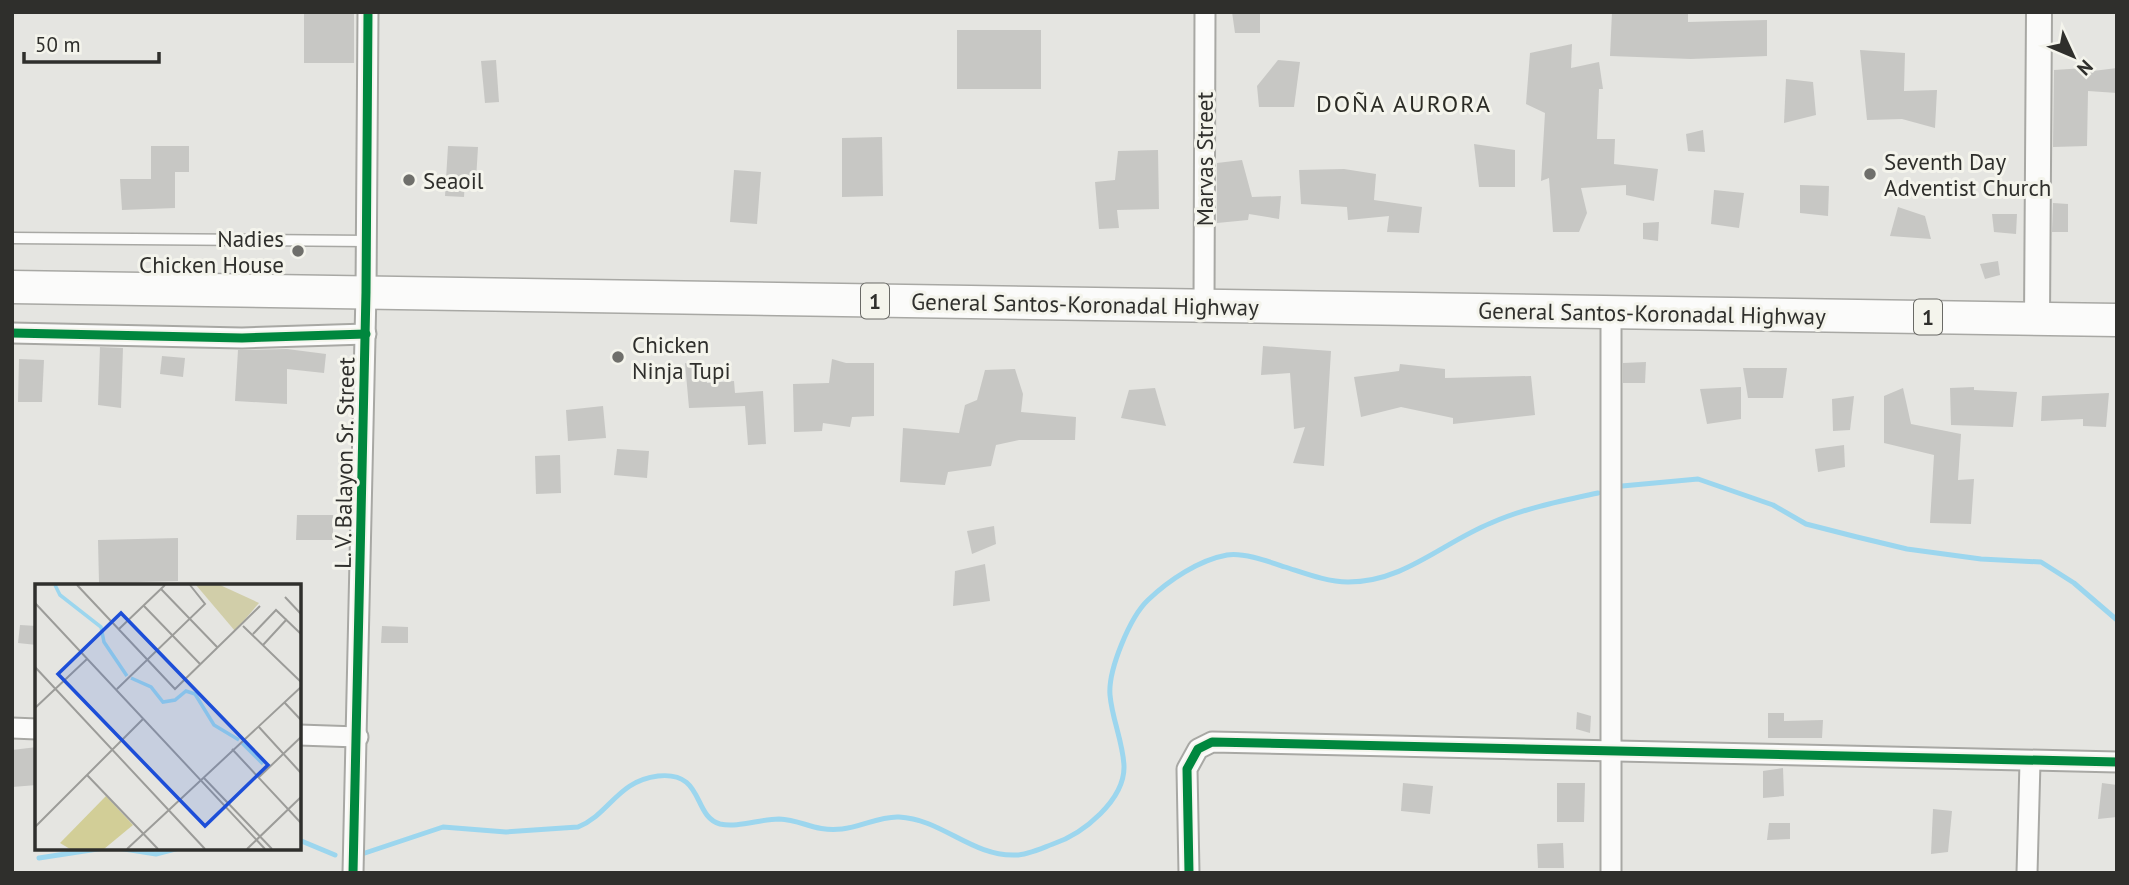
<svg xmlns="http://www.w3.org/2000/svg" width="2129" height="885" font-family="'PT Sans',sans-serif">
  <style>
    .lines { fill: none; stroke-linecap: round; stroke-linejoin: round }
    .stream { stroke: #9cd6ee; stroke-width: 5 }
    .building { fill: #c7c7c4 }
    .service-casing { stroke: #a8a8a4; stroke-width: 13 }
    .minor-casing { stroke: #a8a8a4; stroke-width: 23 }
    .tertiary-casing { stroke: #a8a8a4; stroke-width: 28 }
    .trunk-casing { stroke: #a8a8a4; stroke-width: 35 }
    .service { stroke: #fbfbfa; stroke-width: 10 }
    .minor { stroke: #fbfbfa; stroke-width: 19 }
    .tertiary { stroke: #fbfbfa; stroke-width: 24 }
    .trunk { stroke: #fbfbfa; stroke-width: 32 }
    .cycleway-casing { stroke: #f4f4ec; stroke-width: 13 }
    .cycleway { stroke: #00873e; stroke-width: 9 }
    .poi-dot { fill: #6f6f6b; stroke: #f4f4ec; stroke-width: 2.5 }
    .labels { text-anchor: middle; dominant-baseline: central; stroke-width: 6; stroke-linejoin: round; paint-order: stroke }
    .shield { fill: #f4f4ec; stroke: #6a6a66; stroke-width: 2 }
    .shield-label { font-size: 21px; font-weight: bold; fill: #2f2f2c }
    .street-label { font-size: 23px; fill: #2f2f2c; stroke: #f4f4ec }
    .poi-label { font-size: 23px; fill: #2f2f2c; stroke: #f4f4ec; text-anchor: start }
    .neighbourhood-label { font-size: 24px; letter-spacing: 2px; fill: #2b2b25; stroke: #f4f4ec }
    .inset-river { fill: none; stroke: #9cd6ee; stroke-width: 3.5 }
    .inset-road { fill: none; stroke: #9c9c99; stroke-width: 2 }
    .view { fill: #1d4ed8; fill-opacity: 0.15; stroke: #1d4ed8; stroke-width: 3.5 }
    .inset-edge { fill: none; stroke: #2f2f2c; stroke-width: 3.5 }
  </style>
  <rect width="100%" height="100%" fill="#e5e5e1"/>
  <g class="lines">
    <g class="stream">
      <polyline points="1622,486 1698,479 1773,505 1806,524 1857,537 1907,549 1981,559 2041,562 2074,583 2117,620"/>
      <polyline points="299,840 335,855"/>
      <polyline points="118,848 156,854 179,848"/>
      <path d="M365,853L443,827L506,832L578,827C610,814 617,781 658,776C705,771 692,816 720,824C738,828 760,819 779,819C803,820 814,832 842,829C861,827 880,816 899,817C942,819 972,857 1016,855C1027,855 1042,848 1053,844C1083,834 1125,800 1124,766C1123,742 1112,719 1110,695C1108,670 1130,617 1148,600C1169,580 1199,560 1227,555C1243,552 1270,562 1285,567C1304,573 1327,582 1348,582C1404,582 1442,543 1491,523C1525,508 1561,501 1598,493"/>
      <polyline points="39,858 104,848"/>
    </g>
  </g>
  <g class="building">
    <rect x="304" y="12" width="50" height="51"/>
    <polygon points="1232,12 1260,12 1260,33 1235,33"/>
    <polygon points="1612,12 1688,13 1688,22 1767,20 1767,56 1691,59 1610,56"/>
    <rect x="957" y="30" width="84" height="59"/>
    <polygon points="1572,44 1571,68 1599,62 1603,89 1599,89 1597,139 1615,139 1614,164 1658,169 1654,201 1626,195 1626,185 1581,188 1587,213 1579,232 1553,232 1549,178 1541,181 1545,113 1526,104 1530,53"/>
    <polygon points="1860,50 1905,53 1904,91 1937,90 1935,128 1902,119 1867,120"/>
    <polygon points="496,60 499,102 485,103 481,61"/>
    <polygon points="1278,60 1300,62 1294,107 1259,107 1257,86"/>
    <polygon points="2085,68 2085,72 2117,68 2117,93 2088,91 2087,146 2053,147 2054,70"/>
    <polygon points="1786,79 1813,82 1816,115 1784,123"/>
    <polygon points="1703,130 1705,152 1688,151 1686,134"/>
    <polygon points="882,137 883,196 842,197 842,138"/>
    <polygon points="1474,144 1515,150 1515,187 1479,187"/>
    <polygon points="151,146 189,146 189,172 175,172 175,208 122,210 120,179 151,179"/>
    <polygon points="448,146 478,147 476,180 465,180 464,197 445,196"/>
    <polygon points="1158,150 1159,209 1117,210 1119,228 1099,229 1095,182 1115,180 1118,151"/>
    <polygon points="1242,160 1252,197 1281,196 1279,219 1249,214 1248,220 1217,223 1217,163"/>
    <polygon points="1344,169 1376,174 1374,200 1422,207 1419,233 1387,232 1389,216 1348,220 1347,207 1301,204 1299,170"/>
    <polygon points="734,170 761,172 757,224 730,222"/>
    <polygon points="1800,185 1829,186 1828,216 1800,213"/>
    <polygon points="1714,190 1744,193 1739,228 1711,224"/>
    <polygon points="2053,203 2068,204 2068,232 2052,232"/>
    <polygon points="1898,207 1925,216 1931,239 1890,236"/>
    <polygon points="1992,214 2017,214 2016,234 1994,232"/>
    <polygon points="1659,222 1658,241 1643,239 1643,223"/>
    <polygon points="1998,261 2000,275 1985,279 1980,264"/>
    <polygon points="1263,346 1331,351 1324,466 1293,463 1305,427 1294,429 1290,373 1261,375"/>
    <polygon points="100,347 123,348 121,408 98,405"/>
    <polygon points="287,349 326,354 324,373 287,369 287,404 235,401 238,350"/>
    <polygon points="162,356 185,358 183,377 160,374"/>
    <polygon points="19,359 44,360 42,402 18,402"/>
    <polygon points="832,359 846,363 874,363 874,416 852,417 850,427 823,423 822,431 794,432 793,384 829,383"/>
    <polygon points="1646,362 1645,383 1623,383 1623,363"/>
    <polygon points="685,363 705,369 707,383 734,381 735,393 763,391 766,444 748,445 745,406 689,408"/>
    <polygon points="1400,364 1445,369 1445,378 1531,376 1535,415 1453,424 1453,418 1401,407 1361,417 1354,377 1399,371"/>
    <polygon points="1743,368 1787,368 1783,398 1748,398"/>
    <polygon points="1015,369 1023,394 1021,412 1076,417 1075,440 1019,440 996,445 991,466 948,472 945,485 900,482 903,428 959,433 965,405 977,400 985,370"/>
    <polygon points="1741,387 1741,419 1707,424 1700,389"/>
    <polygon points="1974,387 1974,390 2017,392 2013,427 1951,425 1950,388"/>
    <polygon points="1155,388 1166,426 1121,418 1129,390"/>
    <polygon points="1903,388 1911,424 1961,434 1958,480 1974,479 1971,524 1930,523 1934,455 1884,443 1884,396"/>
    <polygon points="2109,393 2106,427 2083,426 2083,419 2041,421 2042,396"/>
    <polygon points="1854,396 1850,430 1833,431 1832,399"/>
    <polygon points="603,406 606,438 568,441 566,410"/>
    <polygon points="1844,445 1845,467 1818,472 1815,449"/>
    <polygon points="617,449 649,451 647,478 614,475"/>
    <polygon points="560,455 561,493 536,494 535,456"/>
    <polygon points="297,515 333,515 333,540 296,540"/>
    <polygon points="994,526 996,544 972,554 967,531"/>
    <polygon points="178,538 178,581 99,583 98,540"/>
    <polygon points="985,564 990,601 953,606 955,571"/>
    <polygon points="20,625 37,626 37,645 18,643"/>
    <polygon points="382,626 408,627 408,643 381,643"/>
    <polygon points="1577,712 1591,716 1590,733 1576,729"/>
    <polygon points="1768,713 1784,713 1784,721 1823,720 1822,738 1768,738"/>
    <polygon points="37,747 37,785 12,787 12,750"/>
    <polygon points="1783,768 1784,796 1763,798 1763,771"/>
    <polygon points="1403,783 1433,786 1430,814 1401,811"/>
    <polygon points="1557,783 1585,783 1584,822 1557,822"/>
    <polygon points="2102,783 2117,785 2117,817 2098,819"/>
    <polygon points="1933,809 1952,811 1948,852 1931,854"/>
    <polygon points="1769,823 1790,823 1790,839 1767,840"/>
    <polygon points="1563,843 1564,868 1538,868 1537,844"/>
  </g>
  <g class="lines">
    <g class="service-casing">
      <polyline id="service" points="12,238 367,241"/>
    </g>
    <g class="minor-casing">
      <g id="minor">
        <polyline points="1204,306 1205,12"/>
        <polyline points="1611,312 1611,873"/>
        <polyline points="12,333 242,338 366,334"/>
        <polyline points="12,728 37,729"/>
        <polyline points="299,735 358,737"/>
        <polyline points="353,873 366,292 368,12"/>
        <polyline points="1189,873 1187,769 1198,749 1212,742 2117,762"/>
        <polyline points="2027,873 2030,762"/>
      </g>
    </g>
    <g class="tertiary-casing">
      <polyline id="tertiary" points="2037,319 2039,12"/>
    </g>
    <g class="trunk-casing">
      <polyline id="trunk" points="12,287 2117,320"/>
    </g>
    <use href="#service" class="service"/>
    <use href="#minor" class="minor"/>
    <use href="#tertiary" class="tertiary"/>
    <use href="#trunk" class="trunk"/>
    <g class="cycleway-casing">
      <g id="cycleway">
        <polyline points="12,333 242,338 366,334"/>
        <polyline points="353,873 366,292 368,12"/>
        <polyline points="1189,873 1187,769 1198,749 1212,742 2117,762"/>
      </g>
    </g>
    <use href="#cycleway" class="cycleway"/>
  </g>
  <g class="poi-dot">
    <circle cx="1870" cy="174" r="7"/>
    <circle cx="409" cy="180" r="7"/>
    <circle cx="298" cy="251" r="7"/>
    <circle cx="618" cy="357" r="7"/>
  </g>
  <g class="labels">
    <g class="shield">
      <rect x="861" y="283.5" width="28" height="35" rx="5"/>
      <rect x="1914" y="299.5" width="28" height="35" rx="5"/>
    </g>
    <g class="shield-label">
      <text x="875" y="301">1</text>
      <text x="1928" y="317">1</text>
    </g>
    <g class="street-label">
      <text transform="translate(1204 159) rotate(-90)">Marvas Street</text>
      <text transform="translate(1085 304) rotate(1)">General Santos-Koronadal Highway</text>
      <text transform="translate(1652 313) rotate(1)">General Santos-Koronadal Highway</text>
      <text transform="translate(344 463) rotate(-89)">L. V. Balayon Sr. Street</text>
    </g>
    <g class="poi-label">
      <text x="1884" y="161">Seventh Day<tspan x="1884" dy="26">Adventist Church</tspan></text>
      <text x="423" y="180">Seaoil</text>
      <text x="284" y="238" text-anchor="end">Nadies<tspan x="284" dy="26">Chicken House</tspan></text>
      <text x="632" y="344">Chicken<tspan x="632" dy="26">Ninja Tupi</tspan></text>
    </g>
    <g class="neighbourhood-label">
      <text x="1404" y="103">DOÑA AURORA</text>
    </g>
  </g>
  <g transform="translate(35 584)">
    <rect width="266" height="266" fill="#e5e5e1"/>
    <path d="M161,1H185L224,19L200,47Z" fill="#d1cea9"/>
    <path d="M71,212L98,241L69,265H35L25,259Z" fill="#d2ce97"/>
    <path class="inset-river" d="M20,1L25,11L66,43L69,58L92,92M96,94L116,103L128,118L140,116L151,107L160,110L179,141L204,156M207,159L228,180"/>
    <path class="inset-road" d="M42,1L140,105L225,22M126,5L183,64M250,13L266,30M0,19L230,265M109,22L166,81M208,42L266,98M84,45L130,1M218,50L241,26L266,50M228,61L252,35M0,83L170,265M82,105L170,20L155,1M249,118L266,136M0,124L52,75M223,142L266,189M197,165L266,239M52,191L123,265M168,193L237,265M223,194L266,153M0,243L108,135M92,265L266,103M212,265L266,213"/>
    <path class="view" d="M86,29L233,181L170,242L23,90Z"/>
    <rect width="266" height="266" class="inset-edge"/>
  </g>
  <rect width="2129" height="885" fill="none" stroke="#2f2f2c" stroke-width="28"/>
  <g transform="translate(2073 56) rotate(134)" stroke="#f4f4ec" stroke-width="5" paint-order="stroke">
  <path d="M0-5L12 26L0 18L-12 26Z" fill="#2f2f2c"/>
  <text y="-10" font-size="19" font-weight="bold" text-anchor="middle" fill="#2f2f2c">N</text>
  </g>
  <path d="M24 52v10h135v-10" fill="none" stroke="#2f2f2c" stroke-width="3.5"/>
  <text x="35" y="52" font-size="21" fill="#2f2f2c" stroke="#f4f4ec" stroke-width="5" paint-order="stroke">50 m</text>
</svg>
